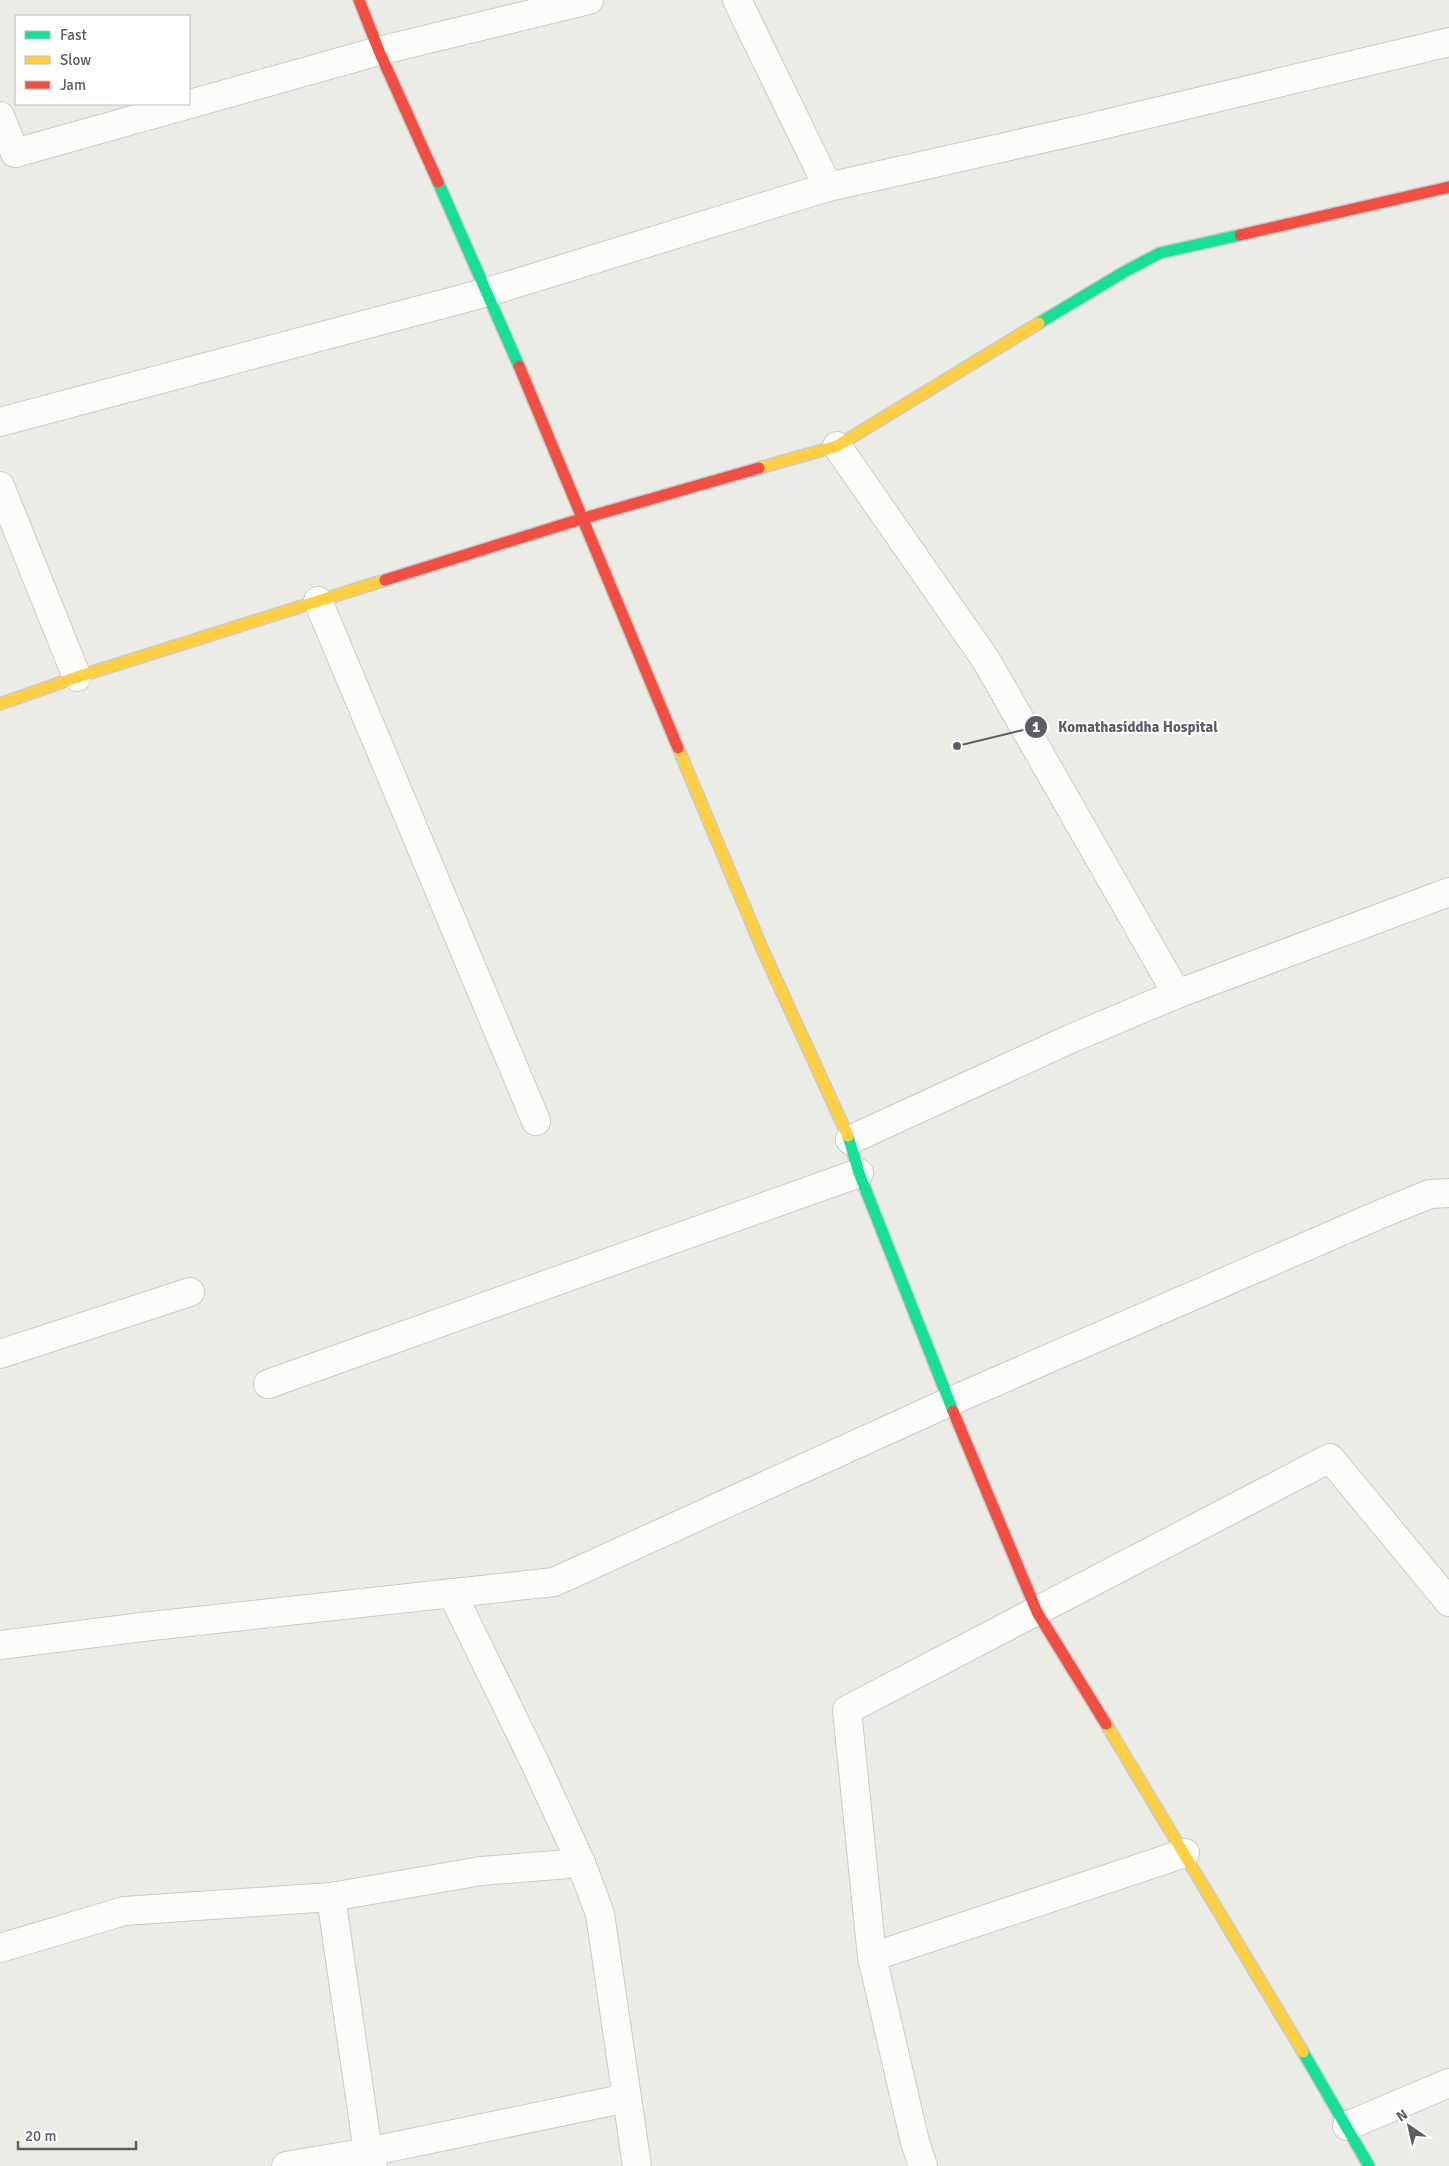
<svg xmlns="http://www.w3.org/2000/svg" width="1449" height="2166" font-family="Signika,sans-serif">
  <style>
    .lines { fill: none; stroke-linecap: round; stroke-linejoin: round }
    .street-casing { stroke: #cacac9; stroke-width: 30 }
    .fast-casing { stroke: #cacaca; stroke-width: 14 }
    .slow-casing { stroke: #cacaca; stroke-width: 14 }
    .jam-casing { stroke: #cacaca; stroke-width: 14 }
    .street { stroke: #fcfcfb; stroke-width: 28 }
    .fast { stroke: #16e098; stroke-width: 11 }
    .slow { stroke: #ffcf43; stroke-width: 11 }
    .jam { stroke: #f24e42; stroke-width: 11 }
    .leader { fill: none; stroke: #5b5d65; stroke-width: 2 }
    .callout-dot { fill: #5b5d65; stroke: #fff; stroke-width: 2 }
    .mark-label { font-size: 15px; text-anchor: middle; font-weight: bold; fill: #fff }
    .callout-label { font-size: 15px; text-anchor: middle; font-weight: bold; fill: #5b5d65; stroke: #fff; stroke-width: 4; stroke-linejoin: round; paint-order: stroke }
  </style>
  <rect width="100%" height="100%" fill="#ecece6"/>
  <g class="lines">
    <g class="street-casing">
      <g id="street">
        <polyline points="737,0 828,187 1089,128 1449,42"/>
        <polyline points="0,116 15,153 379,51 589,0"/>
        <polyline points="0,422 488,292 828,187"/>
        <polyline points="837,446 986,660 1177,994"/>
        <polyline points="0,486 77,677"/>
        <polyline points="318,601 536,1121"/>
        <polyline points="850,1140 1070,1039 1177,994 1449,892"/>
        <polyline points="0,1354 190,1292"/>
        <polyline points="268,1384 859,1173"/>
        <polyline points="452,1593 535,1763 581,1863 600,1914 637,2166"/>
        <polyline points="0,1645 142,1627 554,1582 949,1402 1383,1213 1430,1194 1449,1193"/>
        <polyline points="331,1897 368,2152 627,2098"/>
        <polyline points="0,1948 124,1911 331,1897 481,1871 581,1863"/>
        <polyline points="872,1957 1185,1853"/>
        <polyline points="1347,2126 1449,2083"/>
        <polyline points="286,2166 368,2152 373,2166"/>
        <polyline points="923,2166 915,2142 872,1957 847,1710 1330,1458 1449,1602"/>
      </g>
    </g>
    <g class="fast-casing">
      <g id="fast">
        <polyline points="438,182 519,366"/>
        <polyline points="1039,323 1124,272 1160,253 1240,235"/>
        <polyline points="848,1136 859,1173 953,1411"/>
        <polyline points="1303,2052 1369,2166"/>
      </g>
    </g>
    <g class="slow-casing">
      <g id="slow">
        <polyline points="759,468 837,446 1039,323"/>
        <polyline points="0,704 77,677 385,580"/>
        <polyline points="678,748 764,953 848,1136"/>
        <polyline points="1106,1724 1303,2052"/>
      </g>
    </g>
    <g class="jam-casing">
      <g id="jam">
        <polyline points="359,0 379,51 438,182"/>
        <polyline points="1240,235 1449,187"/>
        <polyline points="519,366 678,748"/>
        <polyline points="385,580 581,519 759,468"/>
        <polyline points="953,1411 1037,1612 1106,1724"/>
      </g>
    </g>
    <use href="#street" class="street"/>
    <use href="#fast" class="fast"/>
    <use href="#slow" class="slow"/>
    <use href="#jam" class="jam"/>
  </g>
  <path class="leader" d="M957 746L1036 727"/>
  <g class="callout-dot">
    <circle cx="957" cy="746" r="5"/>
    <circle cx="1036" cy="727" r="12"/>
  </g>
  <g class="mark-label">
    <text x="1036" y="732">1</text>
  </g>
  <g class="callout-label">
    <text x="1138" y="732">Komathasiddha Hospital</text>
  </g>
  <rect x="15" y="15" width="175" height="90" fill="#ffffff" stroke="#bdbec1"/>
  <rect x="25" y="31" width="25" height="8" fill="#16e098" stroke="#bdbec1"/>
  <text x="60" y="40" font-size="15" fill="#5b5d65">Fast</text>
  <rect x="25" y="56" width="25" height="8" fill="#ffcf43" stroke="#bdbec1"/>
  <text x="60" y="65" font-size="15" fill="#5b5d65">Slow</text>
  <rect x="25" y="81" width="25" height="8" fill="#f24e42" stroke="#bdbec1"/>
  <text x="60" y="90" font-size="15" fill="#5b5d65">Jam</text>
  <g transform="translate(1409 2126) rotate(326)" stroke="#ffffff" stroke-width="4" paint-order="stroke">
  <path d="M0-4L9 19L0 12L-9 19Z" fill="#5b5d65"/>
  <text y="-8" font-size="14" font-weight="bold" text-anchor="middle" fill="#5b5d65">N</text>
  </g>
  <path d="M18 2141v8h118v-8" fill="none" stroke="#5b5d65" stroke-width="2.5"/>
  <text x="25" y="2141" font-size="15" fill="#5b5d65" stroke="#ffffff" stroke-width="4" paint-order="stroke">20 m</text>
</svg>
